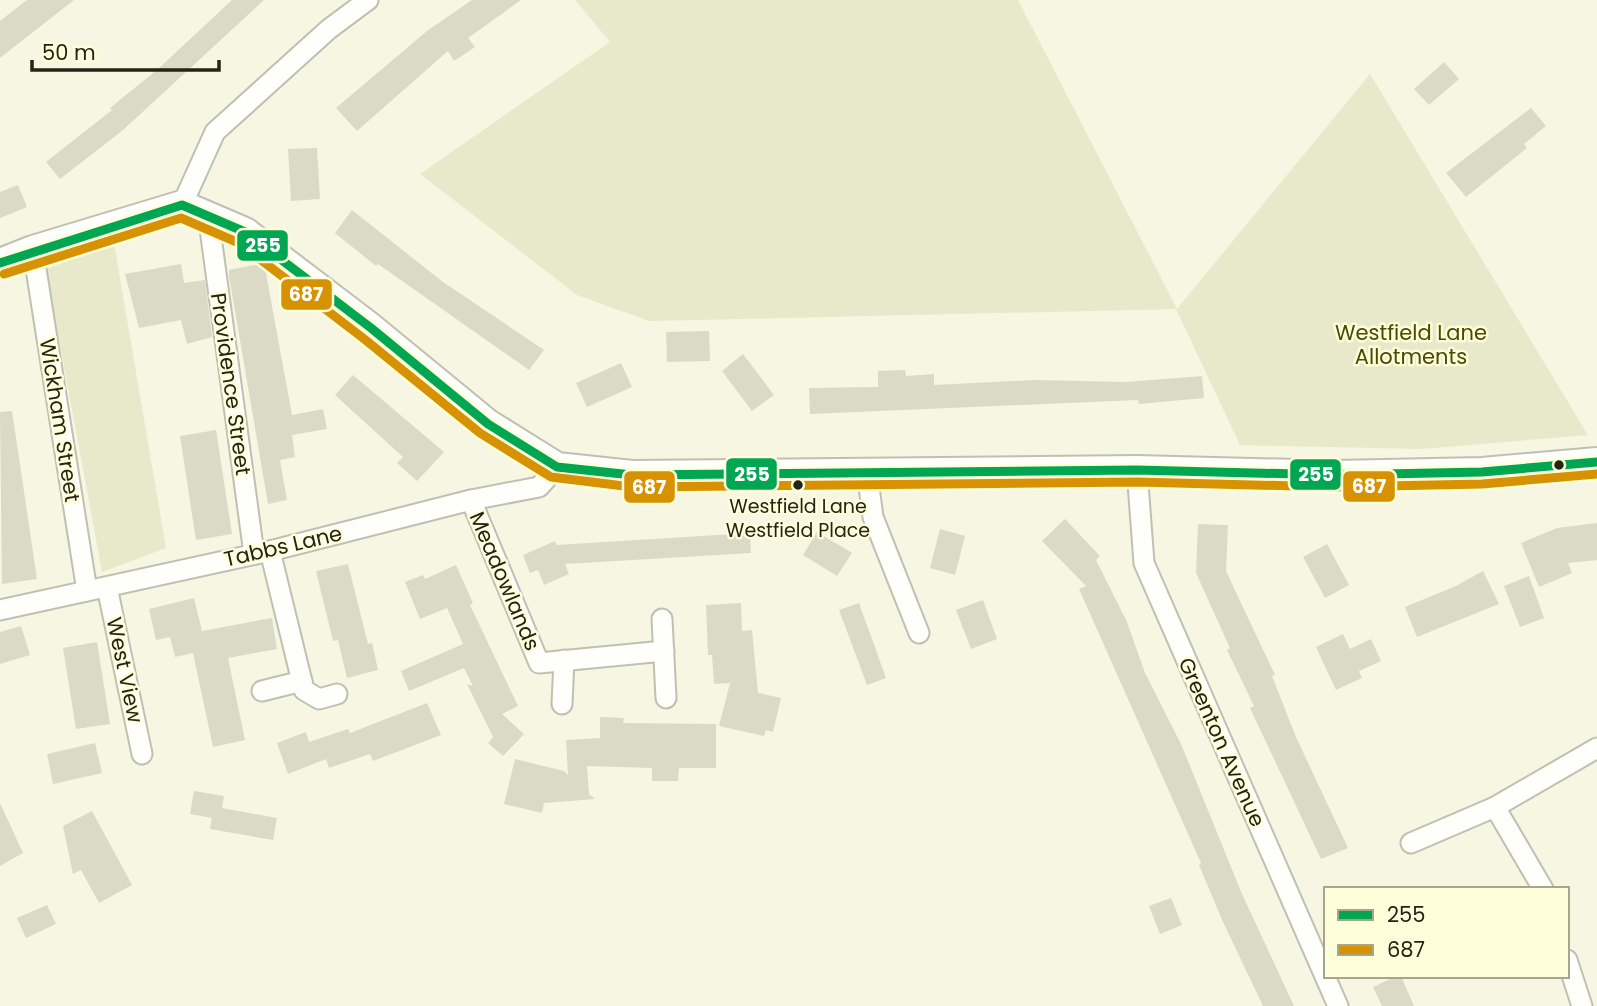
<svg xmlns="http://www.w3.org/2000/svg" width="1597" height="1006" font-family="Poppins,sans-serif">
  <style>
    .green { fill: #e8e8cb }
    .building { fill: #dbdac7 }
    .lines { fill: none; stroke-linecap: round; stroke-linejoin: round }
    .minor-casing { stroke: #c0c0b2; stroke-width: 23 }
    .secondary-casing { stroke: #c0c0b2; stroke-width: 32 }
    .minor { stroke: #fefefb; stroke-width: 19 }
    .secondary { stroke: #fefefb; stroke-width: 28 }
    .bus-1-casing { stroke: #fefedb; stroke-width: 14 }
    .bus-2-casing { stroke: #fefedb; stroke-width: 14 }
    .bus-1 { stroke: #00a651; stroke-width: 9 }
    .bus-2 { stroke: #d79203; stroke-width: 9 }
    .bus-dot { fill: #242316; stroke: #fefedb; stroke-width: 2.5 }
    .labels { text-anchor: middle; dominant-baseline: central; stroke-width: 5; stroke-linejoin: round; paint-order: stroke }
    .bus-label { font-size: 19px; fill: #242316; stroke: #fefedb }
    .park-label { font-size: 21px; fill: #4c4900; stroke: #fefedb }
    .street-label { font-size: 21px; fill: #242316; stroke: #fefedb }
    .line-badge { stroke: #fefedb; stroke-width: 2.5 }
    .badge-label { font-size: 19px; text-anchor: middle; font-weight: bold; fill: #fff }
  </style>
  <rect width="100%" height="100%" fill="#f6f6e3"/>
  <g class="green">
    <polygon points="575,0 1018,0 1177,309 1370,74 1588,435 1421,449 1240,445 1176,309 649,321 577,295 420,174 610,42"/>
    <polygon points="114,243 166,548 102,572 46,269"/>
  </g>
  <g class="building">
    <polygon points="27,0 74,0 0,58 0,21"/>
    <polygon points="232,0 264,0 123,130 60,179 46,162 112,110 110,108 158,69"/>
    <polygon points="472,0 521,0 468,38 475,47 454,61 448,51 357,131 336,108 427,31"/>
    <polygon points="1444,62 1459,79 1429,105 1414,89"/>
    <polygon points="1531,108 1546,126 1524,144 1527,148 1466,197 1446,173"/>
    <polygon points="317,148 320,199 291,201 288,149"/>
    <polygon points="18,185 27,207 0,218 0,192"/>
    <polygon points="352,210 443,282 544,350 529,370 378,264 376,266 335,233"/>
    <polygon points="181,264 184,283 205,280 212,337 187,344 181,320 139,328 125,274"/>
    <polygon points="260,264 265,268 292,415 323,409 327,429 292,435 295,457 280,460 287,500 268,504 229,276 229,270"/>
    <polygon points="709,331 710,361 667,362 666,332"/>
    <polygon points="743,354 774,395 752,411 722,371"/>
    <polygon points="621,363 632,387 587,407 576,383"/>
    <polygon points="905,370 906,376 934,374 934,385 1034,380 1126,382 1202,376 1204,398 1139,404 1138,400 810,414 809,388 878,387 878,371"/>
    <polygon points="353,375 444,452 417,481 397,463 403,457 335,395"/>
    <polygon points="12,411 37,579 2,584 0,412"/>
    <polygon points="216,430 232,534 196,540 180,436"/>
    <polygon points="1065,519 1100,556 1096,560 1127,622 1145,673 1181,744 1242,894 1294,1006 1263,1006 1223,922 1199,865 1201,863 1079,589 1086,586 1042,541"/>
    <polygon points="1597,523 1597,560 1568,563 1572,573 1539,587 1521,543 1557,528"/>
    <polygon points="1198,524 1228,525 1226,571 1275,675 1272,676 1296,737 1348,848 1321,859 1250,708 1254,706 1227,650 1230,648 1196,573"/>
    <polygon points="940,529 965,536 955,575 930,568"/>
    <polygon points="817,532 852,553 837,576 803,555"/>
    <polygon points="750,533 751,553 565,564 569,574 544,585 538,570 530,573 523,555 555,541 557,545"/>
    <polygon points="1327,544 1349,585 1325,598 1303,557"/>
    <polygon points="348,564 368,644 372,643 378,670 347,678 338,640 333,641 316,571"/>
    <polygon points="456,565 473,603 470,605 518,706 502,714 524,734 503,756 488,743 493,737 467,684 473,686 464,668 409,691 401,671 463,644 447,608 420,619 405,582 423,575 425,579"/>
    <polygon points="1483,571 1499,604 1417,637 1405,607 1456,586"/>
    <polygon points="1529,576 1544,618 1520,627 1504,586"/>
    <polygon points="194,598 202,631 272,618 277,649 228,658 245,740 213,747 193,653 175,657 170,637 156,640 149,609"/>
    <polygon points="983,600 997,639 971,649 956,610"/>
    <polygon points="741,603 742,631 752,630 758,693 781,698 773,732 766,730 764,736 719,726 730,683 714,684 712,655 708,655 706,605"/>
    <polygon points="859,603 886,678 867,685 839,610"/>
    <polygon points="21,626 30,655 0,664 0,632"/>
    <polygon points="1343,634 1350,649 1371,639 1381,661 1359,671 1362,678 1336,690 1316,647"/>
    <polygon points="97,642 110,724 76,729 63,648"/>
    <polygon points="427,703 441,735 373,761 370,754 329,768 326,759 288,774 277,743 306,732 309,742 348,729 350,733"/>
    <polygon points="600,717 624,718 623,723 716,724 716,768 679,768 678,781 652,781 652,768 587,766 589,794 595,799 544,803 542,813 504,804 515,759 564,771 568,775 566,740 600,738"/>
    <polygon points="95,743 102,773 53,784 47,754"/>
    <polygon points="194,791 224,796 222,808 277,818 273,840 210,829 212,818 190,814"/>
    <polygon points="0,803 23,853 0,866"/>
    <polygon points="92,811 132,885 99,903 81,870 73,874 63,826"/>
    <polygon points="1171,898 1182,925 1160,934 1149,906"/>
    <polygon points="47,905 56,924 26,938 17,918"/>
    <polygon points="1397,976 1401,976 1414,1006 1382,1006 1373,987"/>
  </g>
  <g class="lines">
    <g class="minor-casing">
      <g id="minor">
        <polyline points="182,205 215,132 329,29 368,0"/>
        <polyline points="208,214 254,554"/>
        <polyline points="33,250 87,591"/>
        <polyline points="1137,470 1144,563 1338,1006"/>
        <polyline points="867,472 873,517 919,633"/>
        <polyline points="471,500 539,663 664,651"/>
        <polyline points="270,551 304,690 319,699 337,694"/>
        <polyline points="107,587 142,754"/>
        <polyline points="0,610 270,551 471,500 539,487 557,467"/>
        <polyline points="662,619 666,698"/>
        <polyline points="262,691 302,681"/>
        <polyline points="562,704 564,660"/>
        <polyline points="1495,807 1543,889"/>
        <polyline points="1411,843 1495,807 1597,748"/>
        <polyline points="1567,960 1582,1006"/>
      </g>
    </g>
    <g class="secondary-casing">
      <polyline id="secondary" points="0,263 33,250 182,205 245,232 371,328 488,424 557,467 632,475 1137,470 1335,475 1482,472 1597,462"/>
    </g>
    <use href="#minor" class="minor"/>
    <use href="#secondary" class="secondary"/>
    <g class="bus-1-casing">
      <polyline id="bus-1" points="0,263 182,205 245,232 371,328 488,424 557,467 632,475 1137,470 1335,475 1482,472 1597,462"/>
    </g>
    <g class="bus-2-casing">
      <polyline id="bus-2" points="4,274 181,218 239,243 363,338 480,433 551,477 632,487 1137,482 1335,487 1482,484 1597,474"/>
    </g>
    <use href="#bus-1" class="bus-1"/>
    <use href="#bus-2" class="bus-2"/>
  </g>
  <g class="bus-dot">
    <circle cx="1559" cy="465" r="6"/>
    <circle cx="798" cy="485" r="6"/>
  </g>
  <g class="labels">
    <g class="bus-label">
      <text x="798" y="506">Westfield Lane<tspan x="798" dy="24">Westfield Place</tspan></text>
    </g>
    <g class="park-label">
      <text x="1411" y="332">Westfield Lane<tspan x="1411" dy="24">Allotments</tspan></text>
    </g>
    <g class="street-label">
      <text transform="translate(231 384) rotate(82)">Providence Street</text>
      <text transform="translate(60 420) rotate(81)">Wickham Street</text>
      <text transform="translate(283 546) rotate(-13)">Tabbs Lane</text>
      <text transform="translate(505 581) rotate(67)">Meadowlands</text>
      <text transform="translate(125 670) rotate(78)">West View</text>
      <text transform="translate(1222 742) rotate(66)">Greenton Avenue</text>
    </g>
  </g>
  <g class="line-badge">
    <rect x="236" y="229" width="53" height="33" rx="7" fill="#00a651"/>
    <rect x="280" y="278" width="53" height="33" rx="7" fill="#d79203"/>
    <rect x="725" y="457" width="53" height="34" rx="7" fill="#00a651"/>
    <rect x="1289" y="458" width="53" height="33" rx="7" fill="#00a651"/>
    <rect x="1342" y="470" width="54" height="33" rx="7" fill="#d79203"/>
    <rect x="623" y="470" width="53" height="34" rx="7" fill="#d79203"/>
  </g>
  <g class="badge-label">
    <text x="263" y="252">255</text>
    <text x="306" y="301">687</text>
    <text x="752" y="481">255</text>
    <text x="1316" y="481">255</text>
    <text x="1369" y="493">687</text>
    <text x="649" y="494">687</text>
  </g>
  <rect x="1324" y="887" width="245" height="91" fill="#fefedb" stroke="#a7a68c" stroke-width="2"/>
  <rect x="1338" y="910" width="35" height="10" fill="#00a651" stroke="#a7a68c" stroke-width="2"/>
  <text x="1387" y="922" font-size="21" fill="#242316">255</text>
  <rect x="1338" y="945" width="35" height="10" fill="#d79203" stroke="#a7a68c" stroke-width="2"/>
  <text x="1387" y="957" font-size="21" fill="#242316">687</text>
  <path d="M32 60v10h187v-10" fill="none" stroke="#242316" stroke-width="3.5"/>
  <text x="42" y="60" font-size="21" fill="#242316" stroke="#fefedb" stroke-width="5" paint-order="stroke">50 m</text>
</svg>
